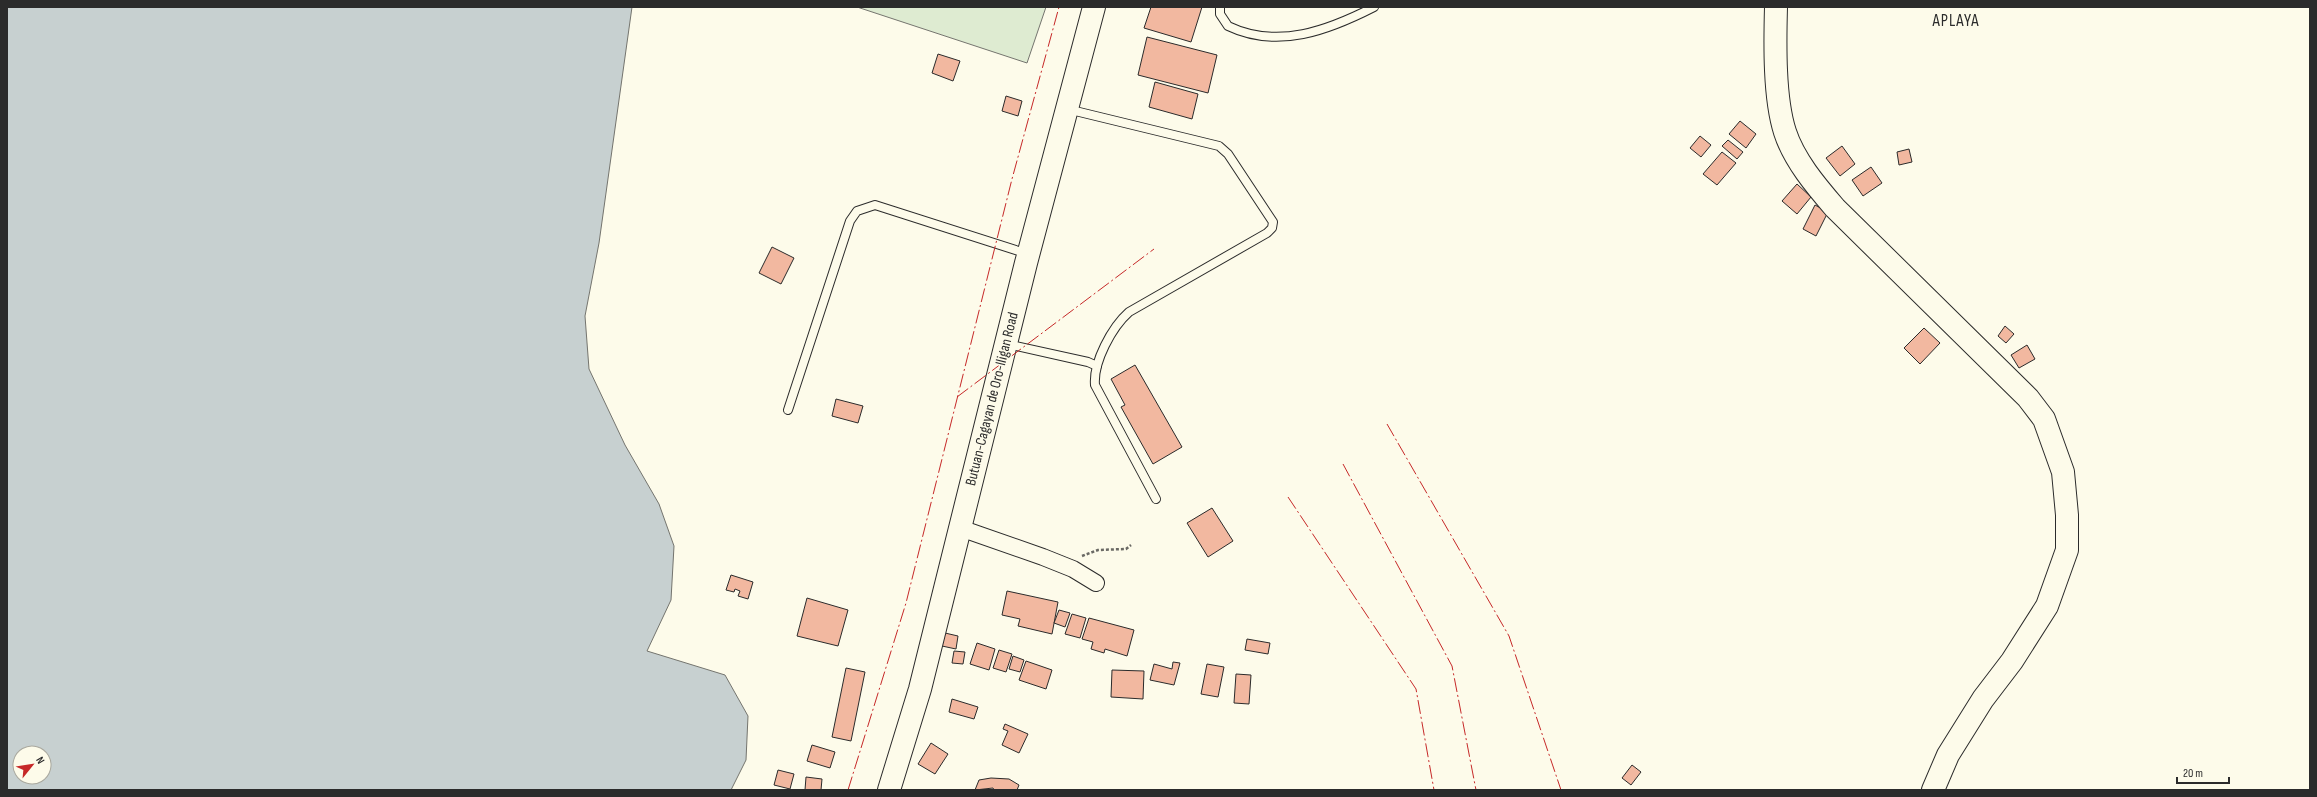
<svg xmlns="http://www.w3.org/2000/svg" width="2317" height="797" font-family="'Sofia Sans Condensed',sans-serif">
  <style>
    .green { fill: #deebd1; stroke: #74746e }
    .water { fill: #c7d0d0; stroke: #74746e; fill-rule: evenodd }
    .building { fill: #f2b8a0; stroke: #2b2b2b }
    .lines { fill: none; stroke-linecap: round; stroke-linejoin: round }
    .lane-casing { stroke: #2b2b2b; stroke-width: 10 }
    .street-casing { stroke: #2b2b2b; stroke-width: 18 }
    .secondary-casing { stroke: #2b2b2b; stroke-width: 24 }
    .highway-casing { stroke: #2b2b2b; stroke-width: 24 }
    .path { stroke: #6a6964; stroke-width: 2.5; stroke-dasharray: 3 2; stroke-linecap: butt }
    .lane { stroke: #fdfbea; stroke-width: 8 }
    .street { stroke: #fdfbea; stroke-width: 16 }
    .secondary { stroke: #fdfbea; stroke-width: 22 }
    .highway { stroke: #fdfbea; stroke-width: 22 }
    .power { stroke: #c62828; stroke-width: 1; stroke-dasharray: 14 3 2 3; stroke-linecap: butt }
    .labels { text-anchor: middle; dominant-baseline: central; stroke-width: 3; stroke-linejoin: round; paint-order: stroke }
    .street-label { font-size: 15px; fill: #2b2b2b; stroke: #fdfbea }
    .quarter-label { font-size: 17px; letter-spacing: 1px; fill: #2b2b2b; stroke: #fdfbea }
  </style>
  <rect width="100%" height="100%" fill="#fdfbea"/>
  <polygon class="green" points="857,7 1046,7 1027,63"/>
  <path class="water" d="M7,7H632L599,243L585,316L589,369L625,445L659,504L674,546L671,600L647,651L725,675L748,716L746,760L731,790H7ZM20,753H44V777H20Z"/>
  <g class="building">
    <polygon points="1151,7 1202,7 1191,42 1144,28"/>
    <polygon points="1147,37 1217,55 1208,93 1138,75"/>
    <polygon points="938,54 960,61 953,81 932,73"/>
    <polygon points="1155,82 1198,94 1192,119 1149,107"/>
    <polygon points="1006,96 1022,101 1018,116 1002,111"/>
    <polygon points="1740,121 1756,134 1746,148 1729,134"/>
    <polygon points="1700,136 1711,145 1701,157 1690,148"/>
    <polygon points="1728,140 1743,152 1737,159 1722,146"/>
    <polygon points="1842,146 1855,164 1840,176 1826,158"/>
    <polygon points="1909,149 1912,162 1899,165 1897,152"/>
    <polygon points="1722,152 1736,163 1717,185 1703,174"/>
    <polygon points="1871,167 1882,183 1863,196 1852,180"/>
    <polygon points="1797,184 1811,197 1797,214 1782,201"/>
    <polygon points="1815,205 1828,212 1816,236 1803,229"/>
    <polygon points="772,247 794,258 781,284 759,273"/>
    <polygon points="2005,326 2014,334 2006,343 1998,336"/>
    <polygon points="1924,328 1940,343 1920,364 1904,348"/>
    <polygon points="2027,345 2035,359 2019,368 2011,355"/>
    <polygon points="1135,365 1182,447 1153,464 1121,407 1125,405 1111,379"/>
    <polygon points="836,399 863,406 858,423 832,416"/>
    <polygon points="1212,508 1233,541 1208,557 1187,523"/>
    <polygon points="731,575 753,582 748,599 738,596 740,591 735,589 734,592 726,590"/>
    <polygon points="1007,591 1058,602 1052,634 1018,626 1020,619 1002,615"/>
    <polygon points="807,598 848,610 838,646 797,636"/>
    <polygon points="1059,610 1070,613 1065,627 1054,623"/>
    <polygon points="1072,614 1086,618 1080,638 1065,634"/>
    <polygon points="1089,618 1134,630 1127,656 1105,649 1104,653 1091,649 1093,642 1082,639"/>
    <polygon points="945,633 958,636 956,649 942,646"/>
    <polygon points="1247,639 1270,643 1268,654 1245,650"/>
    <polygon points="977,643 995,649 989,670 970,664"/>
    <polygon points="999,650 1012,654 1006,672 993,668"/>
    <polygon points="954,651 965,652 963,664 952,663"/>
    <polygon points="1013,656 1024,660 1020,672 1009,669"/>
    <polygon points="1026,661 1052,670 1046,689 1019,680"/>
    <polygon points="1173,662 1180,663 1174,685 1150,680 1154,664 1172,669"/>
    <polygon points="1207,664 1224,667 1218,697 1201,694"/>
    <polygon points="846,668 865,672 851,741 832,737"/>
    <polygon points="1112,670 1144,671 1143,699 1111,697"/>
    <polygon points="1236,674 1251,675 1249,704 1234,703"/>
    <polygon points="952,699 978,707 974,719 949,712"/>
    <polygon points="1005,724 1028,734 1019,753 1002,745 1008,731 1003,729"/>
    <polygon points="931,743 948,754 935,774 918,764"/>
    <polygon points="812,745 835,752 830,768 807,761"/>
    <polygon points="1632,765 1641,772 1631,785 1622,778"/>
    <polygon points="778,770 794,774 790,789 774,785"/>
    <polygon points="806,777 822,779 821,790 805,790"/>
    <polygon points="991,778 1009,779 1019,785 1017,790 994,790 993,788 975,790 979,780"/>
  </g>
  <g class="lines">
    <g class="lane-casing">
      <g id="lane">
        <path d="M1220,7V14L1228,26C1278,50 1329,30 1374,7"/>
        <path d="M1067,109L1219,146L1228,154L1273,222L1272,228L1267,233L1129,312C1112,327 1093,362 1095,385L1156,499"/>
        <polyline points="1007,344 1088,362 1097,366"/>
        <polyline points="788,410 850,221 857,211 875,205 1028,254"/>
      </g>
    </g>
    <g class="street-casing">
      <polyline id="street" points="960,528 1043,557 1073,569 1096,583"/>
    </g>
    <g class="secondary-casing">
      <path id="secondary" d="M1776,7C1775,43 1774,98 1785,132C1794,160 1816,186 1835,208L2028,398L2044,419L2063,472L2067,515V550L2047,606L2012,661L1983,699L1948,755L1933,790"/>
    </g>
    <g class="highway-casing">
      <polyline id="highway" points="889,790 920,689 1026,263 1094,7"/>
    </g>
    <polyline class="path" points="1082,556 1098,550 1126,549 1131,545"/>
    <use href="#lane" class="lane"/>
    <use href="#street" class="street"/>
    <use href="#secondary" class="secondary"/>
    <use href="#highway" class="highway"/>
    <g class="power">
      <polyline points="957,397 1154,249"/>
      <polyline points="1387,424 1509,636 1561,790"/>
      <polyline points="1343,464 1452,666 1476,790"/>
      <polyline points="1288,497 1416,689 1434,790"/>
      <polyline points="848,790 906,603 1012,179 1059,7"/>
    </g>
  </g>
  <g class="labels">
    <g class="street-label">
      <text transform="translate(992 399) rotate(-76)">Butuan-Cagayan de Oro-Iligan Road</text>
    </g>
    <g class="quarter-label">
      <text x="1956" y="21">APLAYA</text>
    </g>
  </g>
  <rect width="2317" height="797" fill="none" stroke="#2b2b2b" stroke-width="16"/>
  <g transform="translate(32 765) rotate(60)"><circle r="19" fill="#fdfbea" stroke="#a9a89e"/>
  <path d="M0-3L7 15L0 10L-7 15Z" fill="#c62828"/>
  <text y="-6" font-size="11" font-weight="bold" text-anchor="middle" fill="#2b2b2b">N</text>
  </g>
  <path d="M2177 777v6h52v-6" fill="none" stroke="#2b2b2b" stroke-width="2"/>
  <text x="2183" y="777" font-size="12" fill="#2b2b2b" stroke="#fdfbea" stroke-width="3" paint-order="stroke">20 m</text>
</svg>
